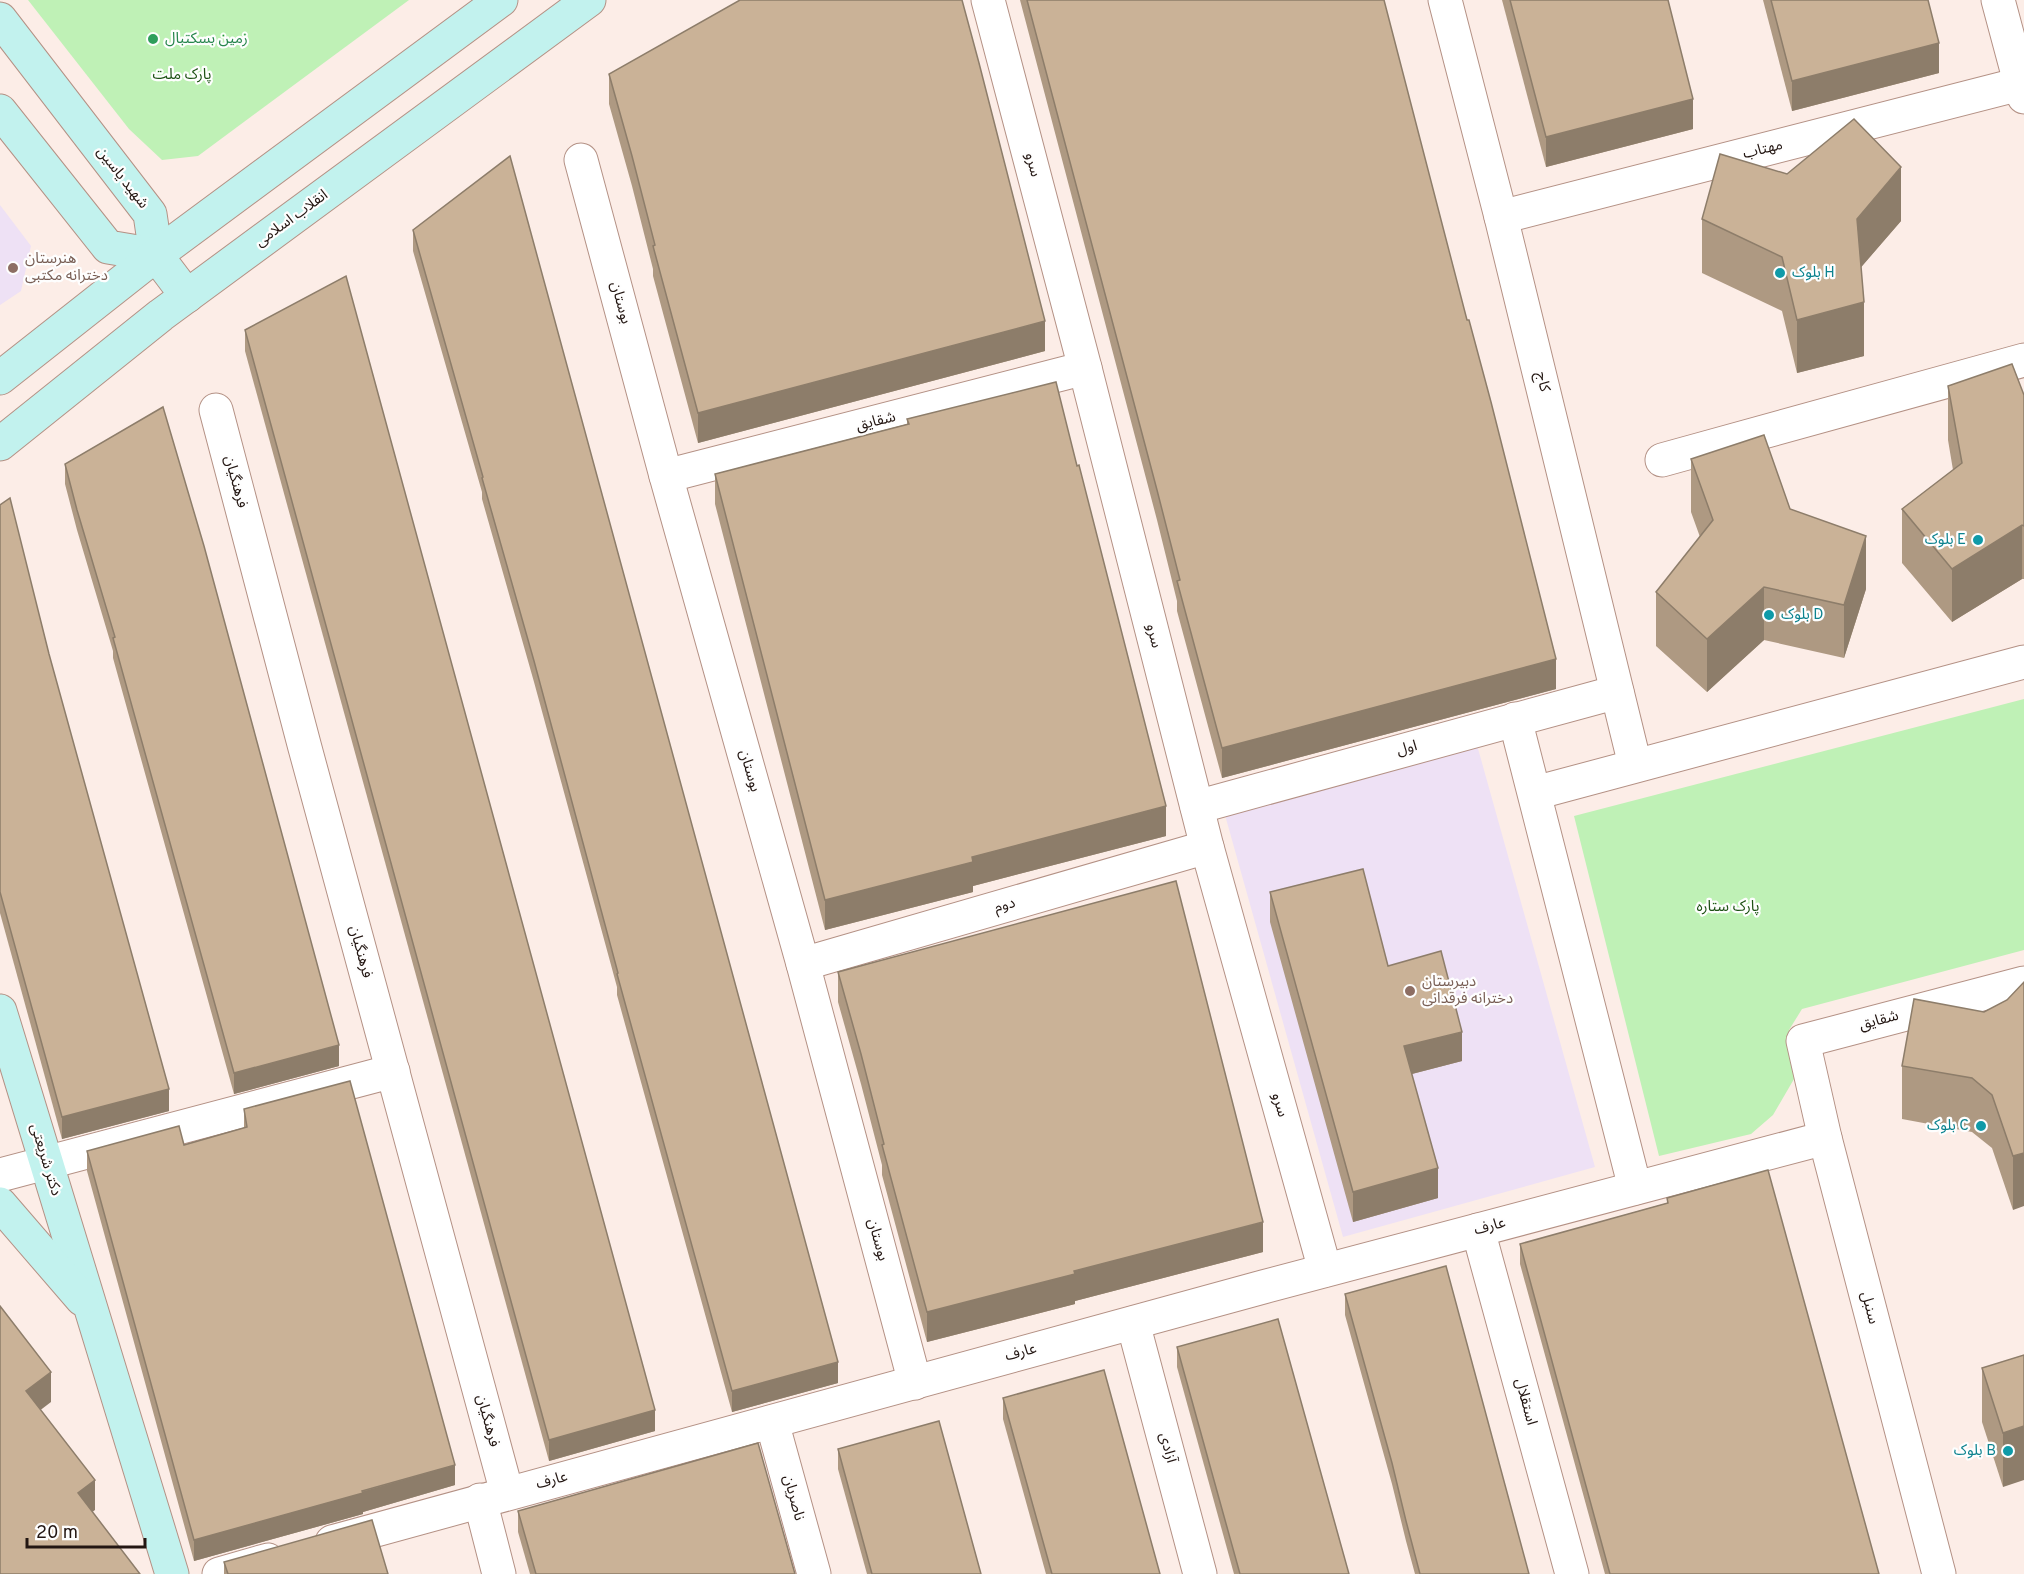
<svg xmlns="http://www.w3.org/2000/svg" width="2024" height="1574" font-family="Overpass,'Noto Sans Arabic',sans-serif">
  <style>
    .education { fill: #eee1f5 }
    .green { fill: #bff1b6 }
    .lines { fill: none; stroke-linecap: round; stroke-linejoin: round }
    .street-casing { stroke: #b49185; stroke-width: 35 }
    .secondary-casing { stroke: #b49185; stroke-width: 35 }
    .street { stroke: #fff; stroke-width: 33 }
    .secondary { stroke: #c2f2ee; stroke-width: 33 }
    .wall { fill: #ae9982 }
    .shaded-wall { fill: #8d7d6a }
    .building { fill: #cab297; stroke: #8d7d6a; stroke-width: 1.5 }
    .leisure-dot { fill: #2e9e5b; stroke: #fefefe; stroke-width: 2 }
    .education-dot { fill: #8d6e63; stroke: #fefefe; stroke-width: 2 }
    .culture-dot { fill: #0f9aa8; stroke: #fefefe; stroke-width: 2 }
    .labels { text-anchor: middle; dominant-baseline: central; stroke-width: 4.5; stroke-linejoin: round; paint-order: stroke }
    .leisure-label { font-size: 15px; fill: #27864d; stroke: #fefefe; text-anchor: start }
    .park-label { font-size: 15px; fill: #1d5114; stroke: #fefefe }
    .street-label { font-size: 15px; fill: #231612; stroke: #fefefe }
    .education-label { font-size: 15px; fill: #785e54; stroke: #fefefe; text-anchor: start }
    .culture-label { font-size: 15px; fill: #0d838f; stroke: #fefefe; text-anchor: end }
  </style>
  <rect width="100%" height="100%" fill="#fcede7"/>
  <g class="education">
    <polygon points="0,205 31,246 21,291 0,305"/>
    <polygon points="1477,745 1595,1167 1343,1237 1225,815"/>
  </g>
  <g class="green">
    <polygon points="28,0 409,0 198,156 162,160 129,129"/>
    <polygon points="2024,699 2024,950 1802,1009 1789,1030 1794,1079 1773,1115 1751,1134 1659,1156 1574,816"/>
  </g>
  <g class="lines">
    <g class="street-casing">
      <g id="street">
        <polyline points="988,0 1085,368 1207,847 1325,1270"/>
        <polyline points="1445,0 1501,217 1635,765"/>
        <polyline points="1998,0 2024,97"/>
        <polyline points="581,160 666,476 803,964 915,1383"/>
        <polyline points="1501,217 2024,83"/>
        <polyline points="216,410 305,748 507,1493"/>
        <polyline points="1662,460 2024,360"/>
        <polyline points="666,476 1085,368"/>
        <polyline points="1515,719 1635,1188"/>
        <polyline points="1535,793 2024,662"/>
        <polyline points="1197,807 1617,692"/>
        <polyline points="803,964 1207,847"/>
        <polyline points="0,1175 393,1071"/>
        <polyline points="1478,1230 1572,1574"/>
        <polyline points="1133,1323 1200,1574"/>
        <polyline points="772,1422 814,1574"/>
        <polyline points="480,1500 499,1574"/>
        <polyline points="332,1542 1263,1287 1825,1138"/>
        <polyline points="219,1574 268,1560"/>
        <polyline points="1939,1574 1825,1138 1803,1041 2024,983"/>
      </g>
    </g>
    <g class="secondary-casing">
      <g id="secondary">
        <polyline points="0,19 150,214 156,255 187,296"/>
        <polyline points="0,111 108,247 156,255"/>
        <polyline points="0,378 156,255 501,0"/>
        <polyline points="0,444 161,315 589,0"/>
        <polyline points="0,1011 172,1574"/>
        <polyline points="0,1204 82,1299"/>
      </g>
    </g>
    <use href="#street" class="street"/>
    <use href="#secondary" class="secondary"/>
  </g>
  <g class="wall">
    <polygon points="1020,0 1384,0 1556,689 1222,778 1177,611 1177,601 1157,520"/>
    <polygon points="1502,0 1668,0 1693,129 1546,167"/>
    <polygon points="1763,0 1928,0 1939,73 1792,111"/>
    <polygon points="609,74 1045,351 698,443 653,276 653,269 632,186 609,104"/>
    <polygon points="1702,219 1901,221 1861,267 1864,356 1797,373 1782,311 1702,273"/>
    <polygon points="413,230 838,1383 732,1412 617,995 617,987 534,682 482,499 482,492 413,251"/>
    <polygon points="245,330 655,1431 549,1461 245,351"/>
    <polygon points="1948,386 2024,395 2024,579 2022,579 1952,622 1902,563 1902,509 1953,470 1948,440"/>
    <polygon points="907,419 1166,836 973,886 973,892 825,930 715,504 715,474 907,424"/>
    <polygon points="1691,459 1790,509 1866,589 1844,658 1764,640 1707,692 1656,646 1656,592 1700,537 1691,512"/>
    <polygon points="65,464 339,1066 234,1094 113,658 113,651 77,530 65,484"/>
    <polygon points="0,505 49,654 169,1111 62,1139 0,913"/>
    <polygon points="1270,892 1388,966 1462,1061 1412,1074 1438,1198 1353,1222 1270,922"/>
    <polygon points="838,972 1263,1252 1075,1301 1075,1304 927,1342 882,1175 882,1165 861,1084 838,1002"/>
    <polygon points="2024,982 2013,1210 1992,1148 1972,1132 1902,1119 1902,1066 1984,1012 2007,1000"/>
    <polygon points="244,1109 455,1485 363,1512 363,1514 194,1561 87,1171 87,1151 184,1145 244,1128"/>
    <polygon points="1667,1198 1879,1574 1605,1574 1520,1264 1520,1244 1667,1203"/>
    <polygon points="1345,1294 1529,1574 1415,1574 1406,1541 1392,1484 1345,1315"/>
    <polygon points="1177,1347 1349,1574 1234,1574 1177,1367"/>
    <polygon points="2024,1355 2003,1487 1982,1422 1982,1368"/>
    <polygon points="1003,1398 1160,1574 1046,1574 1003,1419"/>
    <polygon points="838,1449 981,1574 867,1574 838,1469"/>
    <polygon points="518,1511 795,1574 530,1574 518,1532"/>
    <polygon points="224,1562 388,1574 224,1574"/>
  </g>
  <g class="shaded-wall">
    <polygon points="1939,43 1939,73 1792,111 1792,81"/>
    <polygon points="1693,99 1693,129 1546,167 1546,137"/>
    <polygon points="1901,167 1901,221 1857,272 1857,219"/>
    <polygon points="1864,302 1864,356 1797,373 1797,320"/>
    <polygon points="1045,321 1045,351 698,443 698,413"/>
    <polygon points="2022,525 2022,579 1952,622 1952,569"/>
    <polygon points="1866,536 1866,589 1844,658 1844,605"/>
    <polygon points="1764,587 1764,640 1707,692 1707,639"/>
    <polygon points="1556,659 1556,689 1222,778 1222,748"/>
    <polygon points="1166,806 1166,836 973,886 973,892 825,930 825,900 972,857"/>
    <polygon points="1462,1032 1462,1061 1404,1076 1404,1046"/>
    <polygon points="339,1045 339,1066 234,1094 234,1073"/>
    <polygon points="169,1089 169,1111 62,1139 62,1117"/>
    <polygon points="2024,1153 2024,1206 2013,1210 2013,1156"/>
    <polygon points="1438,1168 1438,1198 1353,1222 1353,1192"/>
    <polygon points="1263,1222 1263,1252 1075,1301 1075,1304 927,1342 927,1312 1074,1271"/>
    <polygon points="838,1362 838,1383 732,1412 732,1391"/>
    <polygon points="51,1372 51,1402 26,1421 26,1391"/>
    <polygon points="655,1410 655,1431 549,1461 549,1440"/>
    <polygon points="2024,1426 2024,1480 2003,1487 2003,1433"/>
    <polygon points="455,1465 455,1485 363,1512 363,1514 194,1561 194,1540"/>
    <polygon points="95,1480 95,1510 78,1523 78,1493"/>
  </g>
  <g class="building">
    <polygon points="740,0 962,0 979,63 1045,321 698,413 653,246 655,245 632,156 609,74"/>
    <polygon points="1027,0 1384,0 1467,320 1469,320 1491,402 1556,659 1222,748 1177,581 1180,580 1157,490"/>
    <polygon points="1510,0 1668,0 1693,99 1546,137"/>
    <polygon points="1771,0 1928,0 1939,43 1792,81"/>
    <polygon points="1854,119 1901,167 1857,219 1864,302 1797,320 1782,257 1702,219 1720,154 1787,174"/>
    <polygon points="510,156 838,1362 732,1391 617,974 618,973 534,661 482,478 483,477 413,230"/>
    <polygon points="346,276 655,1410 549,1440 245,330"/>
    <polygon points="2012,364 2024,395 2024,526 2022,525 1952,569 1902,509 1962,463 1948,386"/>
    <polygon points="1056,382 1077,466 1079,465 1166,806 972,857 973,862 825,900 715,474 909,424 907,419"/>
    <polygon points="163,407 204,546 339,1045 234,1073 113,638 115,637 77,510 65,464"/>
    <polygon points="1764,435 1790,509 1866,536 1844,605 1764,587 1707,639 1656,592 1713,520 1691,459"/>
    <polygon points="10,498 49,654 169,1089 62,1117 0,892 0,505"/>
    <polygon points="1363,869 1388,966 1441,951 1462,1032 1404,1046 1438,1168 1353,1192 1270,892"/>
    <polygon points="1176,881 1263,1222 1074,1271 1075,1274 927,1312 882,1145 884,1144 861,1054 838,972"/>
    <polygon points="2024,982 2024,1153 2013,1156 1992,1095 1972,1078 1902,1066 1914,999 1984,1012 2007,1000"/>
    <polygon points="350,1081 455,1465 362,1491 363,1493 194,1540 87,1151 179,1126 184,1145 247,1127 244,1109"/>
    <polygon points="1768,1170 1879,1574 1610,1574 1520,1244 1668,1203 1667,1198"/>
    <polygon points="1446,1266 1529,1574 1420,1574 1406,1521 1392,1463 1345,1294"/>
    <polygon points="0,1306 51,1372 26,1391 95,1480 78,1493 140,1574 0,1574"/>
    <polygon points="1278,1319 1349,1574 1240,1574 1177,1347"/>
    <polygon points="2024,1355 2024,1426 2003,1433 1982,1368"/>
    <polygon points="1104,1370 1160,1574 1052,1574 1003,1398"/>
    <polygon points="939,1421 981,1574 872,1574 838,1449"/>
    <polygon points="758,1443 795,1574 536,1574 518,1511"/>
    <polygon points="372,1520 388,1574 228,1574 224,1562"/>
  </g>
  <circle class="leisure-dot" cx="153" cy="39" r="6"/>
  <g class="education-dot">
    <circle cx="13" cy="268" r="6"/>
    <circle cx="1410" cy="991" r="6"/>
  </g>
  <g class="culture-dot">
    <circle cx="1780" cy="273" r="6"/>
    <circle cx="1978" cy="540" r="6"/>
    <circle cx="1769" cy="615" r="6"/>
    <circle cx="1981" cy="1126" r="6"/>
    <circle cx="2008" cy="1451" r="6"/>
  </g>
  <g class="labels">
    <g class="leisure-label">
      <text x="165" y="39">زمین بسکتبال</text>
    </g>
    <g class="park-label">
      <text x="182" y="75">پارک ملت</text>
      <text x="1728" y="907">پارک ستاره</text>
    </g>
    <g class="street-label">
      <text transform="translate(1763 150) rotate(-14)">مهتاب</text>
      <text transform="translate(1032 165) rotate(75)">سرو</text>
      <text transform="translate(122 178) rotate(52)">شهید یاسین</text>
      <text transform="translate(292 219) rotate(-36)">انقلاب اسلامی</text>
      <text transform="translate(620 303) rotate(75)">بوستان</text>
      <text transform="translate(1542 382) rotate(76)">کاج</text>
      <text transform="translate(876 422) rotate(-14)">شقایق</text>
      <text transform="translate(235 482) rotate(75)">فرهنگیان</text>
      <text transform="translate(1153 636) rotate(76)">سرو</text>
      <text transform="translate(1407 749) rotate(-15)">اول</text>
      <text transform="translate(749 771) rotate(74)">بوستان</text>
      <text transform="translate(1005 906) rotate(-16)">دوم</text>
      <text transform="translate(360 952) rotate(75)">فرهنگیان</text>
      <text transform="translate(1879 1021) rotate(-15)">شقایق</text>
      <text transform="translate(1279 1105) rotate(74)">سرو</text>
      <text transform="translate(45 1160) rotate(73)">دکتر شریعتی</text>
      <text transform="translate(1490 1227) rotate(-15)">عارف</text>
      <text transform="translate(877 1240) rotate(75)">بوستان</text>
      <text transform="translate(1869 1308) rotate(75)">سنبل</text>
      <text transform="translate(1021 1353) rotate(-15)">عارف</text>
      <text transform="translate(1525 1402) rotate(75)">استقلال</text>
      <text transform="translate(487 1421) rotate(75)">فرهنگیان</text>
      <text transform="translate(1167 1448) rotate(75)">آزادی</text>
      <text transform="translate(552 1481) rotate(-15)">عارف</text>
      <text transform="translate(793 1498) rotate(75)">ناصریان</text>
    </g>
    <g class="education-label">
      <text x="25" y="259">هنرستان<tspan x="25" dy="17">دخترانه مکتبی</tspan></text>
      <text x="1422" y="982">دبیرستان<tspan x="1422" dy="17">دخترانه فرقدانی</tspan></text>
    </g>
    <g class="culture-label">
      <text x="1792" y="273" text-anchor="start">بلوک H</text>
      <text x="1966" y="540">بلوک E</text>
      <text x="1781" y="615" text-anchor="start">بلوک D</text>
      <text x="1969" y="1126">بلوک C</text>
      <text x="1996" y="1451">بلوک B</text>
    </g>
  </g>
  <path d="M27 1538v9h118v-9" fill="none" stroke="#231612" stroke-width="3"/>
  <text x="36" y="1538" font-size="18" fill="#231612" stroke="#fefefe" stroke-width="4.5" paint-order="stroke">20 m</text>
</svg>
